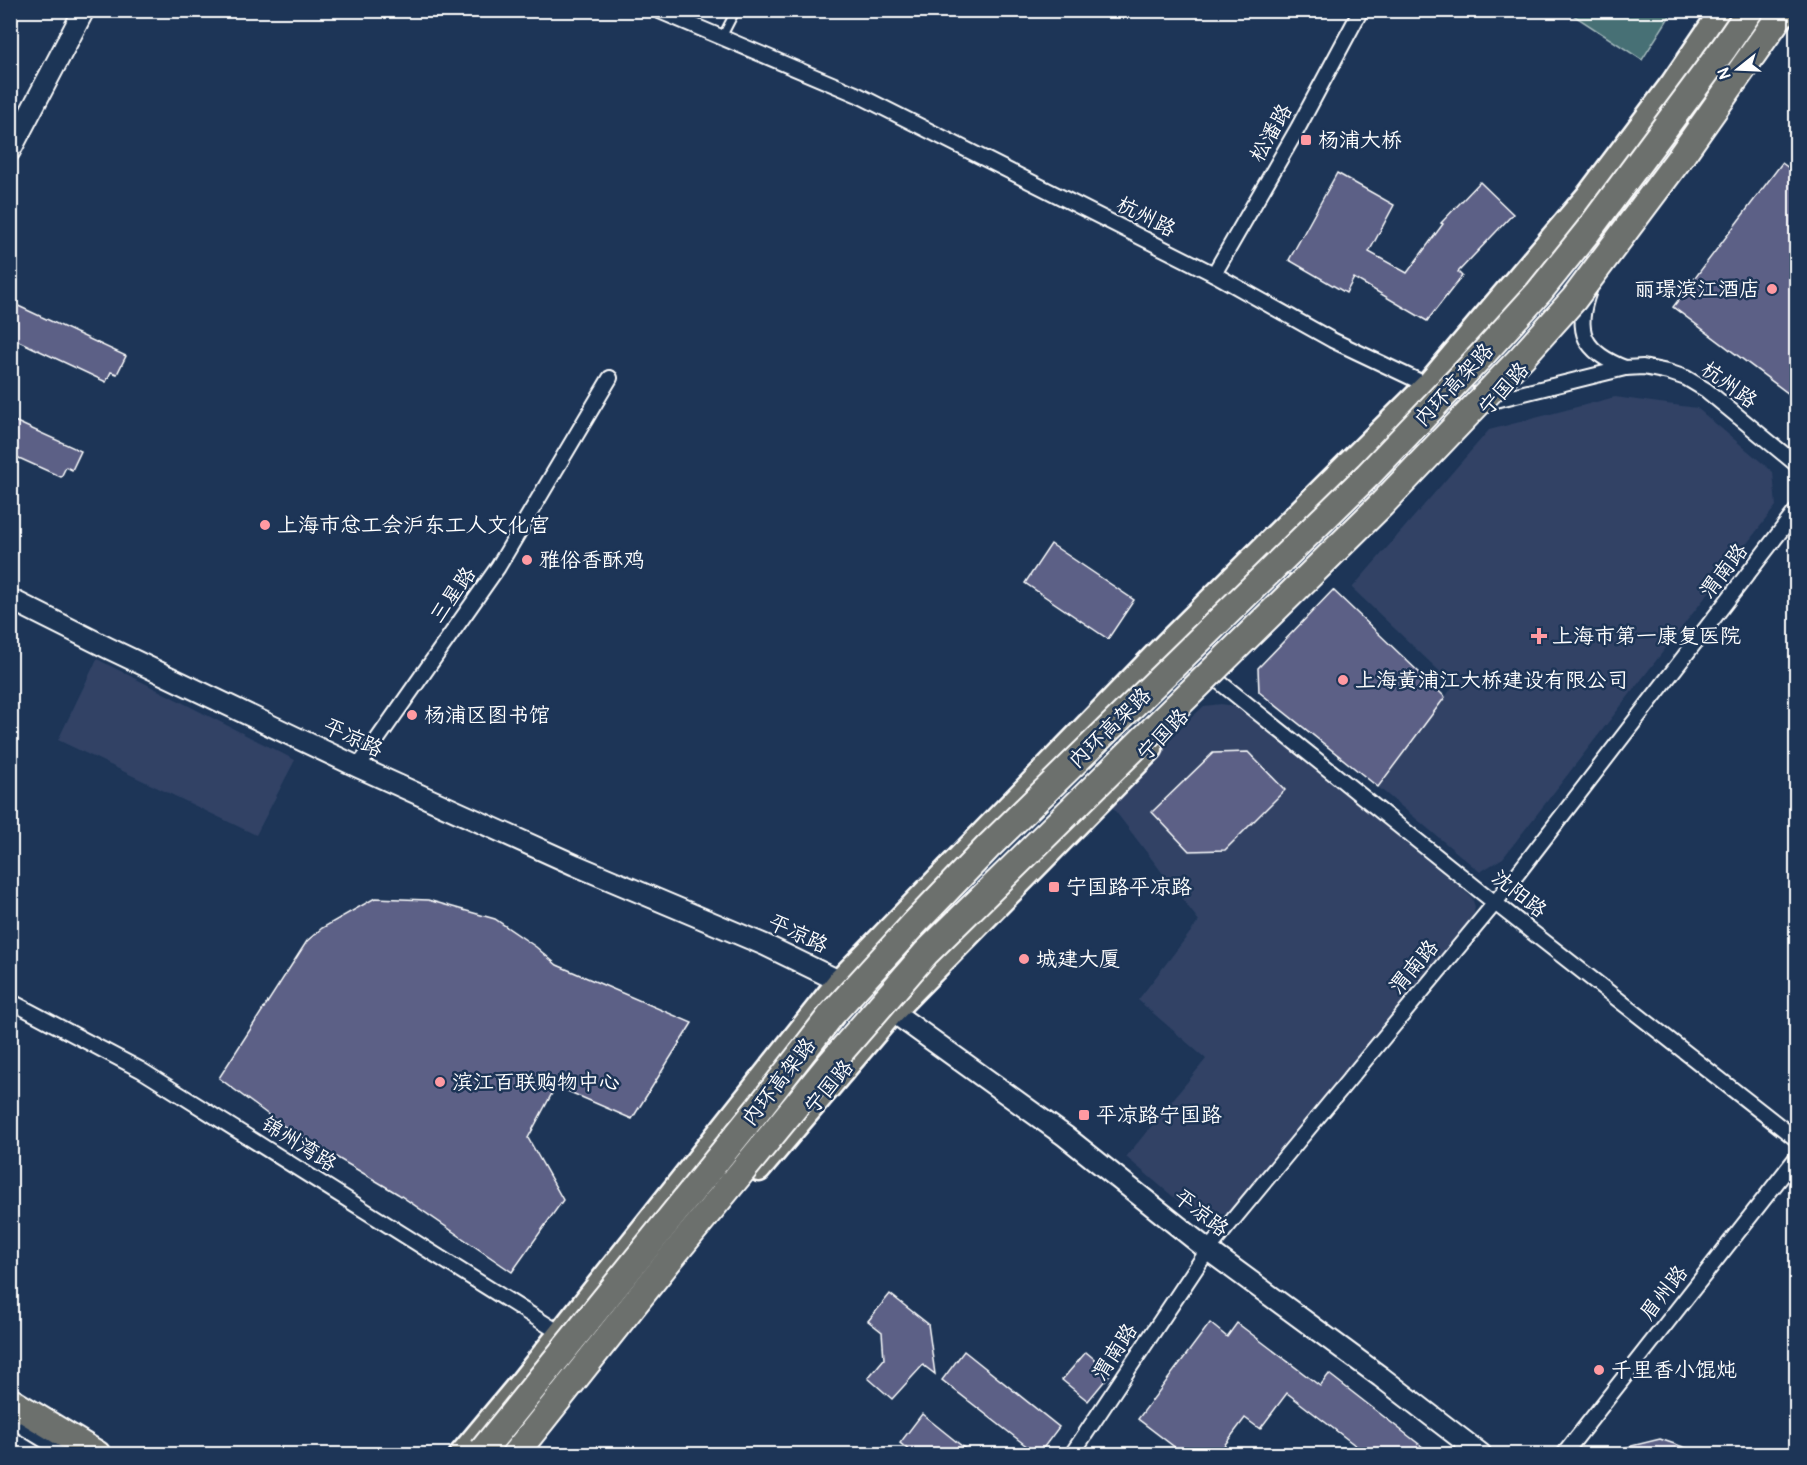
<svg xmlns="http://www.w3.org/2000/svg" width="1807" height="1465" font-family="Pangolin,'LXGW WenKai TC',sans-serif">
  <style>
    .built { fill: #304265 }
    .green { fill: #466f74; stroke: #a2b7ba; stroke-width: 1.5 }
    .building { fill: #5b6086; stroke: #fff; stroke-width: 1.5 }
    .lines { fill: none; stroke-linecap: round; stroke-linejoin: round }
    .lane-casing { stroke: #fff; stroke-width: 11 }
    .street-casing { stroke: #fff; stroke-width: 18 }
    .secondary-casing { stroke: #fff; stroke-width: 24 }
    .primary-casing { stroke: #fff; stroke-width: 27 }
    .highway-casing { stroke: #fff; stroke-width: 30 }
    .lane { stroke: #1d3557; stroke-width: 7 }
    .street { stroke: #1d3557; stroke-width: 14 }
    .secondary { stroke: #1d3557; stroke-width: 20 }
    .primary { stroke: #6c706d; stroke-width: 22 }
    .highway { stroke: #6c706d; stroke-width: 26 }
    .highway-bridge-casing { stroke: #fff; stroke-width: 30; stroke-linecap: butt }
    .highway-bridge { stroke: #6c706d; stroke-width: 26 }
    .poi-dot { fill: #ff9aa2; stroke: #1d3557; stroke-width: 2 }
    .labels { text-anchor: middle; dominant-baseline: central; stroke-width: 5; stroke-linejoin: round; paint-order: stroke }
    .street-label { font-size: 21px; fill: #fff; stroke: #1d3557 }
    .poi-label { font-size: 21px; fill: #fff; stroke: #1d3557; text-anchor: start }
  </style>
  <rect width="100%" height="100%" fill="#1d3557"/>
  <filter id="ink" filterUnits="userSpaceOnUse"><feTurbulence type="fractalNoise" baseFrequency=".0167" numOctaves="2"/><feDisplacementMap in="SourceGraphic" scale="12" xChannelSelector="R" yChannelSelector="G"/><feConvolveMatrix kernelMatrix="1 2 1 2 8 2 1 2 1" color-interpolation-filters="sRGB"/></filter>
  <g filter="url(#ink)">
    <g class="built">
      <polygon points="1615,397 1697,408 1773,472 1776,506 1503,858 1480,872 1378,787 1454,685 1352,588 1489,430"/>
      <polygon points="97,659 295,760 256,835 58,740"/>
      <polygon points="1221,704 1240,707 1466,892 1472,898 1475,907 1474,913 1465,928 1245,1194 1229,1213 1207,1216 1192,1211 1177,1200 1126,1157 1206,1059 1138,1000 1199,921 1109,803 1192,717 1204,706"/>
    </g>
    <polygon class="green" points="1567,11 1673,11 1642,60"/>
    <g class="building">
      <polygon points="1782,163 1797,174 1797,400 1673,307"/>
      <polygon points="1337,173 1394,205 1369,252 1407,273 1443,224 1441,223 1480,182 1513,214 1458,272 1462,276 1427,321 1354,278 1346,293 1289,260"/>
      <polygon points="14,304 126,356 117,374 111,372 106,382 10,337 10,311"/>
      <polygon points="10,419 81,451 72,470 66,467 61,477 10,454"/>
      <polygon points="1051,544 1134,600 1108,639 1025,583"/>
      <polygon points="1333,590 1445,697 1378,787 1259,692 1258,668"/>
      <polygon points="1248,752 1285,790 1225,850 1189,851 1152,812 1213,753"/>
      <polygon points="375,898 428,900 495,919 536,947 557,965 692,1023 632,1119 556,1086 528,1138 563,1200 512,1272 398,1194 282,1125 219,1078 307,941 322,928"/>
      <polygon points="890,1294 928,1324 935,1374 923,1365 892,1399 868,1378 884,1359 882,1332 868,1321"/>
      <polygon points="1210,1323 1227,1337 1237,1323 1320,1386 1329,1374 1433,1455 1368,1455 1287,1393 1260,1429 1245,1418 1217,1455 1185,1455 1138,1419"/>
      <polygon points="964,1351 1059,1427 1038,1455 942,1380"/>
      <polygon points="1086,1352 1111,1373 1088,1401 1062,1380"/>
      <polygon points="922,1414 973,1455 915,1455 900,1443"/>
      <polygon points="1660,1439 1698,1452 1698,1455 1619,1455 1619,1449"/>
    </g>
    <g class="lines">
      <g class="lane-casing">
        <polyline id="lane" points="722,37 736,10"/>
      </g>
      <g class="street-casing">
        <g id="street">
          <polyline points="657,10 858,95 1214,274 1332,340 1427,385 1496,400 1625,368 1643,367 1668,372 1686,378 1706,390 1796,464"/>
          <polyline points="1214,274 1298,128 1361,10"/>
          <path d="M1589,291C1574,332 1584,352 1625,368"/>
          <polyline points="1217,680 1495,903 1796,1139"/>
          <polyline points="358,767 498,567 610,378"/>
          <polyline points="10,1001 141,1070 560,1333"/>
          <polyline points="10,1419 67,1454"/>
          <polyline points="1072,1454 1208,1250 1495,903 1796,511"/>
          <polyline points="1564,1454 1796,1158"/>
        </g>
      </g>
      <g class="secondary-casing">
        <g id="secondary">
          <polyline points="10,151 84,10"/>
          <polyline points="10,599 108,648 358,767 575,865 765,945 839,981 893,1012 1065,1136 1208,1250 1381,1377 1481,1454"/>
        </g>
      </g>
      <g class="primary-casing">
        <g id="primary">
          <polyline points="759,1170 893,1012 1151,749"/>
          <polyline points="461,1454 522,1381 839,981 1166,644 1427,385 1588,195 1673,82 1722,10"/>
        </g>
      </g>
      <g class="highway-casing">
        <polyline id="highway" points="10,1401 97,1454"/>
      </g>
      <use href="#lane" class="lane"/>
      <use href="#street" class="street"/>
      <use href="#secondary" class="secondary"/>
      <use href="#primary" class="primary"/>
      <use href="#highway" class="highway"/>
      <g class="highway-bridge-casing">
        <g id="highway-bridge">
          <polyline points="483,1450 759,1108 832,1014 913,925 988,847 1368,475 1481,356 1539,292 1588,231 1724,48 1750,10"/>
          <polyline points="515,1454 670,1259 830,1064 926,953 1382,504 1522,357 1574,299 1679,159 1784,10"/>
        </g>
      </g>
      <use href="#highway-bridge" class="highway-bridge"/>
    </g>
  </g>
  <g class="poi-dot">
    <rect x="1300" y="134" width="12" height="12" rx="3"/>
    <circle cx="1772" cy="289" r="6"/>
    <circle cx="265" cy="525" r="6"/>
    <circle cx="527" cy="560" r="6"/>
    <path d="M1536 627h6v6h6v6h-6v6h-6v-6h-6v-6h6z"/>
    <circle cx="1343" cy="680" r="6"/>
    <circle cx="412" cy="715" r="6"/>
    <rect x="1048" y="881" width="12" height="12" rx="3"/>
    <circle cx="1024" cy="959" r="6"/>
    <circle cx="440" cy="1082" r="6"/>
    <rect x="1078" y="1109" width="12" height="12" rx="3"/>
    <circle cx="1599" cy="1370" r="6"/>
  </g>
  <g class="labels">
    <g class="street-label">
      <text transform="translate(1271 133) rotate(-60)">松潘路</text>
      <text transform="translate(1146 217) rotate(27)">杭州路</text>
      <text transform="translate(1454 385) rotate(-47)">内环高架路</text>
      <text transform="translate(1729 385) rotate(36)">杭州路</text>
      <text transform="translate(1504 389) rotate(-48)">宁国路</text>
      <text transform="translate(1724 571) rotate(-52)">渭南路</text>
      <text transform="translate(453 595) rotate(-55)">三星路</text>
      <text transform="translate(1110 728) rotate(-44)">内环高架路</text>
      <text transform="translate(1163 735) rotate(-46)">宁国路</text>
      <text transform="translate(353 738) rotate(25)">平凉路</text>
      <text transform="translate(1519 894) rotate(38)">沈阳路</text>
      <text transform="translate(798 934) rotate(25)">平凉路</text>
      <text transform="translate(1414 967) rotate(-50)">渭南路</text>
      <text transform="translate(779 1082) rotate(-52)">内环高架路</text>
      <text transform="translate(829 1087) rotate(-50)">宁国路</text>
      <text transform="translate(299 1144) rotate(32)">锦州湾路</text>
      <text transform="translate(1201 1213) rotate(38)">平凉路</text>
      <text transform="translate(1664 1293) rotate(-52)">眉州路</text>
      <text transform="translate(1115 1352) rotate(-57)">渭南路</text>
    </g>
    <g class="poi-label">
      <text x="1318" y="140">杨浦大桥</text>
      <text x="1760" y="289" text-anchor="end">丽璟滨江酒店</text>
      <text x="277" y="525">上海市总工会沪东工人文化宫</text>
      <text x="539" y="560">雅俗香酥鸡</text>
      <text x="1552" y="636">上海市第一康复医院</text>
      <text x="1355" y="680">上海黄浦江大桥建设有限公司</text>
      <text x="424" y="715">杨浦区图书馆</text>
      <text x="1066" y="887">宁国路平凉路</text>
      <text x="1036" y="959">城建大厦</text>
      <text x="452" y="1082">滨江百联购物中心</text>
      <text x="1096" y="1115">平凉路宁国路</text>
      <text x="1611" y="1370">千里香小馄炖</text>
    </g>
  </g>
  <rect width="1807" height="1465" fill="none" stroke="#1d3557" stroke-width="36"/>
  <rect x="18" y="18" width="1771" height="1429" fill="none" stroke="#fff" stroke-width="2" filter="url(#ink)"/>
  <g transform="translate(1738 69) rotate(252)" stroke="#1d3557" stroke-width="4.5" paint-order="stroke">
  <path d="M0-4.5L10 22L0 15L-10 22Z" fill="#ffffff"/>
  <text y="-9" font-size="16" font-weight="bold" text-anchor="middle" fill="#ffffff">N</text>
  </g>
</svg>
